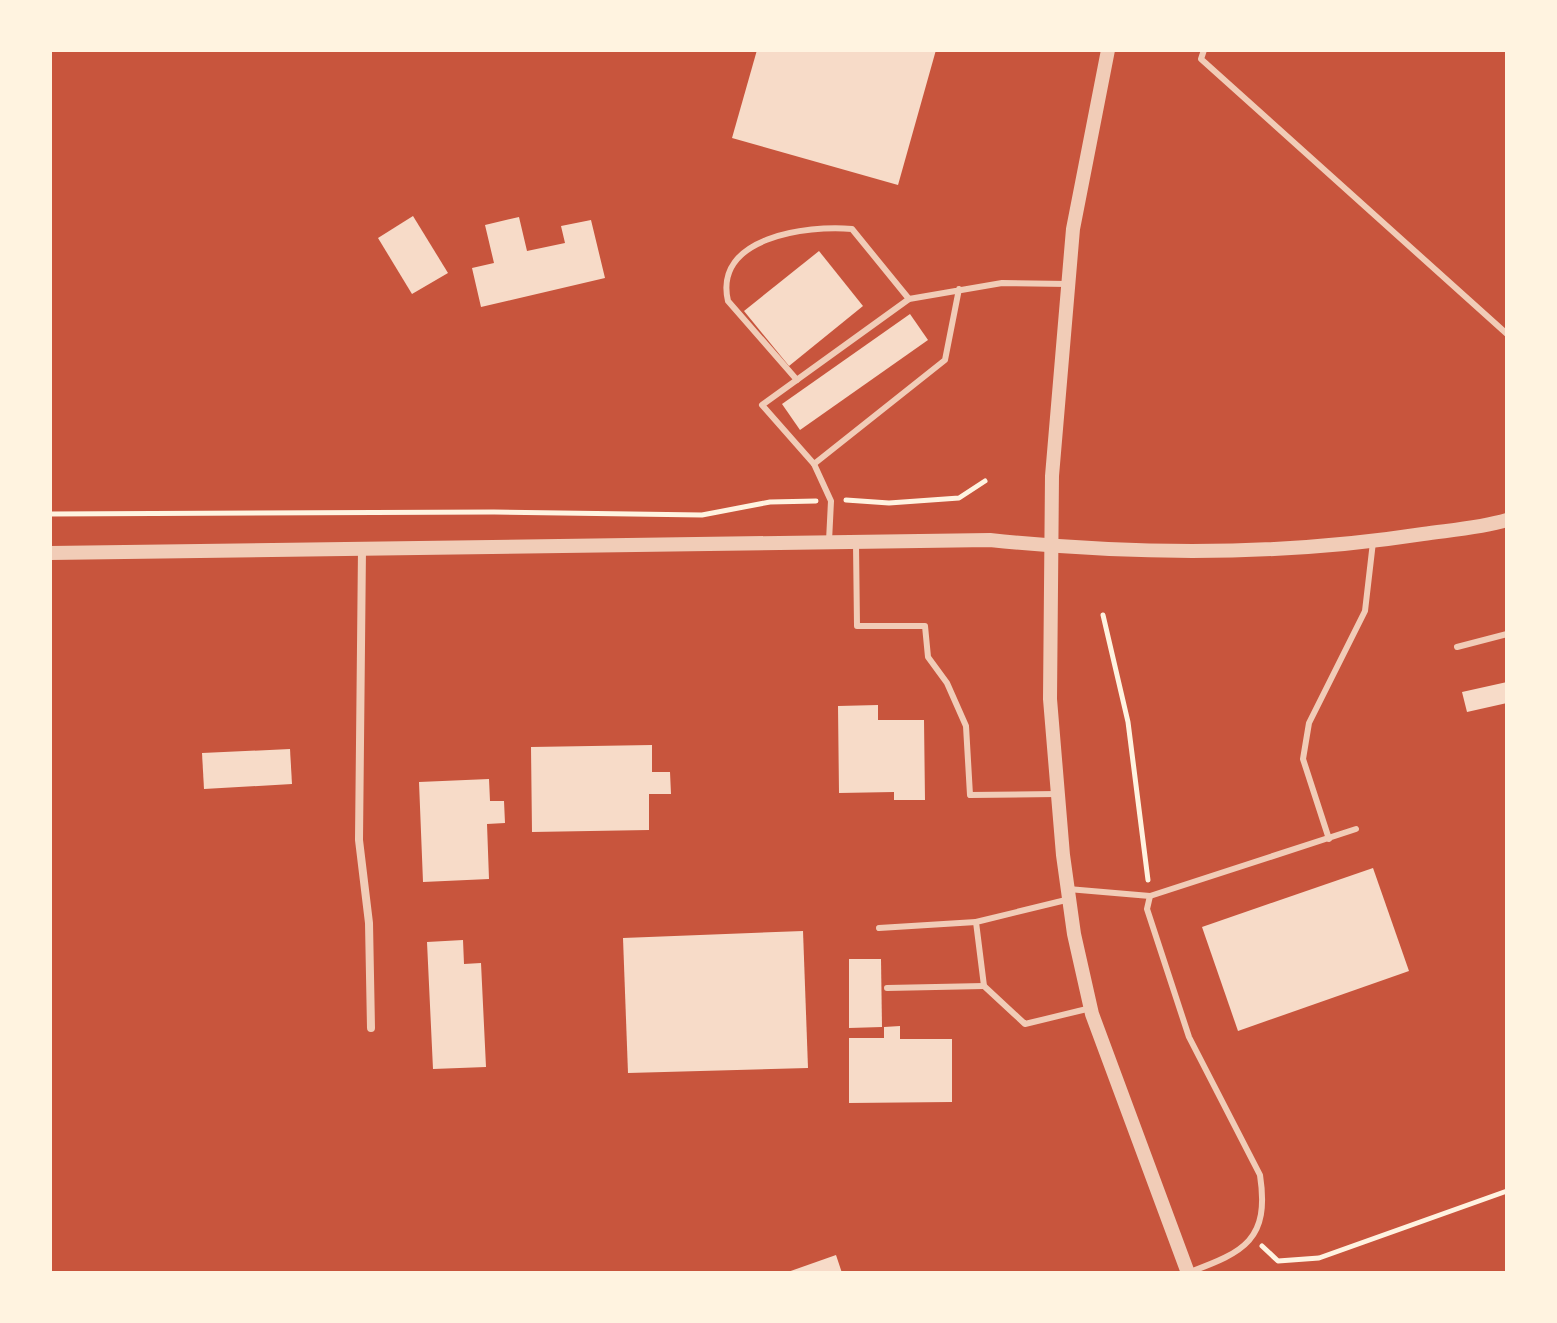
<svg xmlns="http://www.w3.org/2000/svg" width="1557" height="1323" font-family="Raleway,sans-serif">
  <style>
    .building { fill: #f7dbc8 }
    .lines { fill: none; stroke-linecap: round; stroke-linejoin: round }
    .path { stroke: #fff3e0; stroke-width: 5 }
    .service { stroke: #f1ccb7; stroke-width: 6 }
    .minor { stroke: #f1ccb7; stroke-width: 8 }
    .tertiary { stroke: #f1ccb7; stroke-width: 14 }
  </style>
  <rect width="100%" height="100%" fill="#c8553d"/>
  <g class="building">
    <polygon points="757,50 936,50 898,185 732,138"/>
    <polygon points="413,216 448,273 412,294 378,238"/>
    <polygon points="519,217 527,251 565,243 561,226 591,220 605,278 481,307 472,268 494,263 485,225"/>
    <polygon points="819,251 863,306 789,366 744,311"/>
    <polygon points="910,314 928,340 800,430 782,404"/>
    <polygon points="1507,682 1507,703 1467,712 1462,692"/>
    <polygon points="878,705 878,720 924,720 925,800 894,800 894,792 839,793 838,706"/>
    <polygon points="652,745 652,772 670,772 671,794 649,794 649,830 532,832 531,747"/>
    <polygon points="290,749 292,784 204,789 202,753"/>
    <polygon points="489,779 490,801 504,801 505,823 487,824 489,879 423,882 419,782"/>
    <polygon points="1373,868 1409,971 1238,1031 1202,927"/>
    <polygon points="803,931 808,1068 628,1073 623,938"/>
    <polygon points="463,940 464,964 481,963 486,1067 433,1069 427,942"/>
    <polygon points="849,959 881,959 882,1027 849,1028"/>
    <polygon points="900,1026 900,1039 952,1039 952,1102 849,1103 849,1038 884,1038 884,1027"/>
    <polygon points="836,1255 842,1273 785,1273"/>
  </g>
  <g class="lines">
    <g class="path">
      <polyline points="846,500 889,503 959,498 985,481"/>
      <polyline points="50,514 494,512 702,515 770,502 816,501"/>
      <polyline points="1103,615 1128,722 1148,880"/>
      <polyline points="1262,1246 1278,1261 1319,1258 1507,1191"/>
    </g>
    <g class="service">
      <polyline points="1204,50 1201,59 1507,334"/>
      <polyline points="959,289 945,360 814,464 762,405 909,299 1002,283 1068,284"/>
      <path d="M797,380L728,301C713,237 807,225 852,229L909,299"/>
      <polyline points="814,464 831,501 829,541"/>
      <polyline points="856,544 857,626 925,626 928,657 947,683 966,726 970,795 1057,794"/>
      <polyline points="1457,647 1507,634"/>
      <polyline points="1329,839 1303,759 1309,723 1365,611 1373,542"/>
      <polyline points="1068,889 1150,896"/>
      <polyline points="1070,899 976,922 984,986 1025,1024 1091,1008"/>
      <polyline points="879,928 976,922"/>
      <polyline points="887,988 984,986"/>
      <path d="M1190,1272C1244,1252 1270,1240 1260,1175L1189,1037L1147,909L1150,896L1356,829"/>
    </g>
    <polyline class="minor" points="362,549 359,840 369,923 371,1028"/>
    <g class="tertiary">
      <polyline points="1108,50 1073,229 1052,476 1050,699 1063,855 1074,934 1092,1014 1188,1273"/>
      <path d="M50,553L990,540C1133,555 1281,556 1423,534C1451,530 1480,528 1507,520"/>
    </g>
  </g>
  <rect width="1557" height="1323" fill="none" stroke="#fff3e0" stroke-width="104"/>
</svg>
